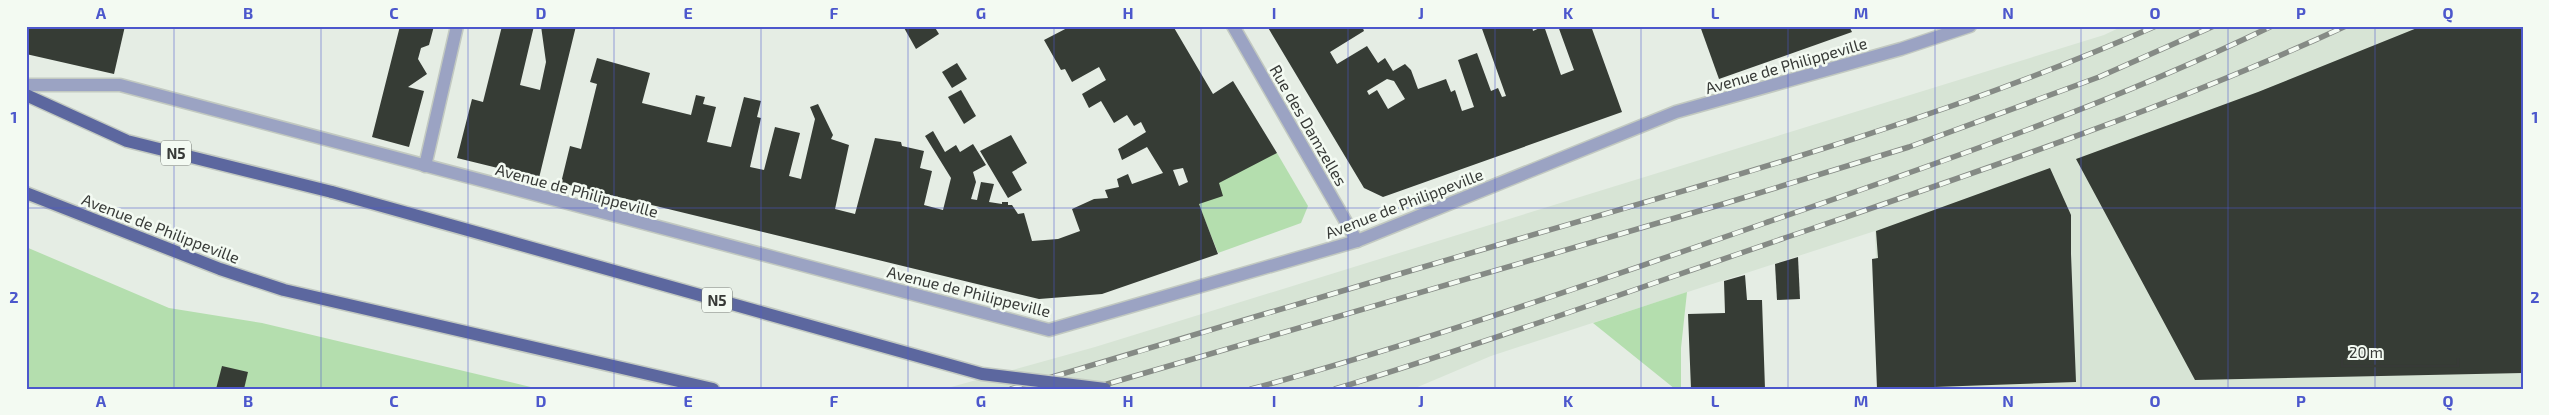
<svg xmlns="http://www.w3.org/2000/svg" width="2549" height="415" font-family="'Exo 2',sans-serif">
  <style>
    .built { fill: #d7e4d5 }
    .green { fill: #b4deae }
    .building { fill: #363c35; fill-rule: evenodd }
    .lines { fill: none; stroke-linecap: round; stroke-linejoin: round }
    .minor-casing { stroke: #c2c9c1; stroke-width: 15 }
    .major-casing { stroke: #c2c9c1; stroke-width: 15 }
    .minor { stroke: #9ba3c3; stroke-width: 12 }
    .major { stroke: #5c679f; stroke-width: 12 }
    .rail-casing { stroke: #858a85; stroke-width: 5.5 }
    .rail { stroke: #f3faf2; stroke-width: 4; stroke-dasharray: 11; stroke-linecap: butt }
    .major-bridge-casing { stroke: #c2c9c1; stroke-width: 15; stroke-linecap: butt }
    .major-bridge { stroke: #5c679f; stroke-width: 12 }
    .grid { fill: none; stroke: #4c57cc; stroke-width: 1; stroke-opacity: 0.55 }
    .labels { text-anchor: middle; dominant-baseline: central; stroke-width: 5; stroke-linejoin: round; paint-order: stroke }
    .shield { fill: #f3faf2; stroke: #6f746f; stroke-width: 1 }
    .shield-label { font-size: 15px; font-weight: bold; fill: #373a37 }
    .street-label { font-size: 16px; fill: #373a37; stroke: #f3faf2 }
    .neatline { fill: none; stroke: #4c57cc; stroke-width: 2 }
    .grid-label { font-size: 16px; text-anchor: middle; font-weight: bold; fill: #4c57cc }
  </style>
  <rect width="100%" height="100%" fill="#e5ede4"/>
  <polygon class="built" points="2123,26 2523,26 2523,389 1880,389 1875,231 1491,356 1413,389 944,389 1095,347 2104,35"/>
  <g class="green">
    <polygon points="1277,153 1308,206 1301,223 1218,253 1199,205 1204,163"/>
    <polygon points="26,247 169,308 262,323 539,389 26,389"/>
    <polygon points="1687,292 1681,348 1681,389 1675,389 1593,323"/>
  </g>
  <g class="building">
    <polygon points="26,26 125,26 114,74 26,54"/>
    <polygon points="400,26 434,26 429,45 421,48 418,59 427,74 408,87 424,91 409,147 372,137"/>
    <polygon points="502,26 534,26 520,85 540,90 546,62 541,26 576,26 539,178 457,158 472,99 483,102"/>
    <polygon points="903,26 934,26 939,34 916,49"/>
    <path d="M1071,26H1173L1213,94L1233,81L1277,153L1219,183L1223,196L1199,204L1218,254L1102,294L1039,299L561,183L570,146L581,149L597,84L590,82L597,58L650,73L642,103L691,115L696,95L705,97L703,104L716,107L707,142L731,147L744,97L761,101L757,117L761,118L750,167L764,170L775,127L800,133L789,176L801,179L815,119L810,107L818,104L833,135L831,139L849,145L835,209L855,214L875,138L901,142L902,146L924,151L920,168L932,171L924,205L943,210L951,178L925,136L933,131L945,152L956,145L960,152L973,144L986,165L973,172L976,182L971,199L977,200L981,182L994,184L989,202L1002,204V202H1008V205H1012L1018,214L1024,213L1032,241L1058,239L1080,231L1072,209L1094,199L1108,198L1105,190L1119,187L1117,179L1128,174L1132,184L1163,173L1147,147L1122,160L1118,149L1146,132L1141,122L1134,126L1127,115L1114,123L1101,101L1089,108L1082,94L1106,80L1099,67L1072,82L1065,69L1061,70L1044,40ZM1183,168L1188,182L1179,186L1173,170Z"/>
    <path d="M1267,26H1362L1364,31L1330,52L1337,64L1367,46L1378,63L1385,58L1393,71L1405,64L1411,70L1418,89L1446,79L1451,92L1455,90L1462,111L1474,107L1458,60L1477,53L1491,91L1498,88L1502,97L1506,96L1481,26H1532L1533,31L1544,26L1561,75L1574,70L1558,26H1591L1622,112L1383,197L1364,188ZM1387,79L1394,81L1405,99L1388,109L1377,90L1369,95L1367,91Z"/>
    <polygon points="1700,26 1849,26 1852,32 1719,79"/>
    <polygon points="2422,26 2523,26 2523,373 2195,380 2076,159 2258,92"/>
    <polygon points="957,63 967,79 952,88 942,72"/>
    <polygon points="961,90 976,116 964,124 948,97"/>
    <polygon points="1011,135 1027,163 1012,172 1022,190 1008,198 980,151"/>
    <polygon points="2050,168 2071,215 2071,254 2076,382 1877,389 1872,259 1878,258 1876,231"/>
    <polygon points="1798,257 1800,299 1777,300 1775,264"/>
    <polygon points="1745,275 1747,300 1762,300 1765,389 1691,389 1688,314 1725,313 1724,281"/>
    <polygon points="222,366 248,372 244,389 216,389"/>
  </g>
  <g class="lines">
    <g class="minor-casing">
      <g id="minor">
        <polyline points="1233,26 1357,241"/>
        <polyline points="26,85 120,85 1049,330 1357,241 1676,112 1901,49 1970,26"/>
        <polyline points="425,166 457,26"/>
      </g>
    </g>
    <g class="major-casing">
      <g id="major">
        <polyline points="26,95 127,141 332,192"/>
        <polyline points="26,193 220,269 284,290 713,389"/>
      </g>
    </g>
    <use href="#minor" class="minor"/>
    <use href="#major" class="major"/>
    <g class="rail-casing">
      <g id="rail">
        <path d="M1011,389C1180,340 1347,289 1515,240C1732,177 1949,117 2156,26"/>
        <polyline points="1090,389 1723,204 1909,147 2099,77 2214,26"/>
        <path d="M1251,389C1425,342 1595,282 1765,223C1936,164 2109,105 2272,26"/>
        <path d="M1335,389C1495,340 1652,283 1811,229C1991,167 2173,106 2346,26"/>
      </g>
    </g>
    <use href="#rail" class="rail"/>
    <g class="major-bridge-casing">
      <polyline id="major-bridge" points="332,192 982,374 1105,389"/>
    </g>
    <use href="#major-bridge" class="major-bridge"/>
  </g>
  <path class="grid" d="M174,26V389M321,26V389M468,26V389M614,26V389M761,26V389M908,26V389M1054,26V389M1201,26V389M1348,26V389M1495,26V389M1641,26V389M1788,26V389M1935,26V389M2081,26V389M2228,26V389M2375,26V389M26,208H2523"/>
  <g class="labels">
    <g class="shield">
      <rect x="161" y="140.5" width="30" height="25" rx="4"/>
      <rect x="702" y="287.5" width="30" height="25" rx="4"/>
    </g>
    <g class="shield-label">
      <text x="176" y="153">N5</text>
      <text x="717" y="300">N5</text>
    </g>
    <g class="street-label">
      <text transform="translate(1786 65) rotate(-16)">Avenue de Philippeville</text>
      <text transform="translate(1309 125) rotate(60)">Rue des Damzelles</text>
      <text transform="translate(577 190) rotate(15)">Avenue de Philippeville</text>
      <text transform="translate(1404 203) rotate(-21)">Avenue de Philippeville</text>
      <text transform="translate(161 228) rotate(21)">Avenue de Philippeville</text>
      <text transform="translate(969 291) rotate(14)">Avenue de Philippeville</text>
    </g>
  </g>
  <rect width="2549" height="415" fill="none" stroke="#f3faf2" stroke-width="55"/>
  <path d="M2342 358v8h116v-8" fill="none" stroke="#373a37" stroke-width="2.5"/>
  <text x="2349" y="358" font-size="15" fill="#373a37" stroke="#f3faf2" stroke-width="4" paint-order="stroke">20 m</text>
  <rect x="28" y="28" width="2494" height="360" class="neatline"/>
  <g class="grid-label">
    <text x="101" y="19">A</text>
    <text x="248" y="19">B</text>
    <text x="394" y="19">C</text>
    <text x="541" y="19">D</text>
    <text x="688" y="19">E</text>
    <text x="834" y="19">F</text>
    <text x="981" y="19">G</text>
    <text x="1128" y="19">H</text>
    <text x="1274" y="19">I</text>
    <text x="1421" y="19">J</text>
    <text x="1568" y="19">K</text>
    <text x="1715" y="19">L</text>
    <text x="1861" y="19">M</text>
    <text x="2008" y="19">N</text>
    <text x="2155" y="19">O</text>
    <text x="2301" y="19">P</text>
    <text x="2448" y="19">Q</text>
    <text x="14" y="123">1</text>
    <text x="2535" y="123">1</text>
    <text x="14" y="303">2</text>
    <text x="2535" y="303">2</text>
    <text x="101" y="407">A</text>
    <text x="248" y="407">B</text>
    <text x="394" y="407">C</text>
    <text x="541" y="407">D</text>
    <text x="688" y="407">E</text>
    <text x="834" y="407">F</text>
    <text x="981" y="407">G</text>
    <text x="1128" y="407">H</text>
    <text x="1274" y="407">I</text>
    <text x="1421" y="407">J</text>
    <text x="1568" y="407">K</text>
    <text x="1715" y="407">L</text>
    <text x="1861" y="407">M</text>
    <text x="2008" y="407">N</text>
    <text x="2155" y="407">O</text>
    <text x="2301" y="407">P</text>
    <text x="2448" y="407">Q</text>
  </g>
</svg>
